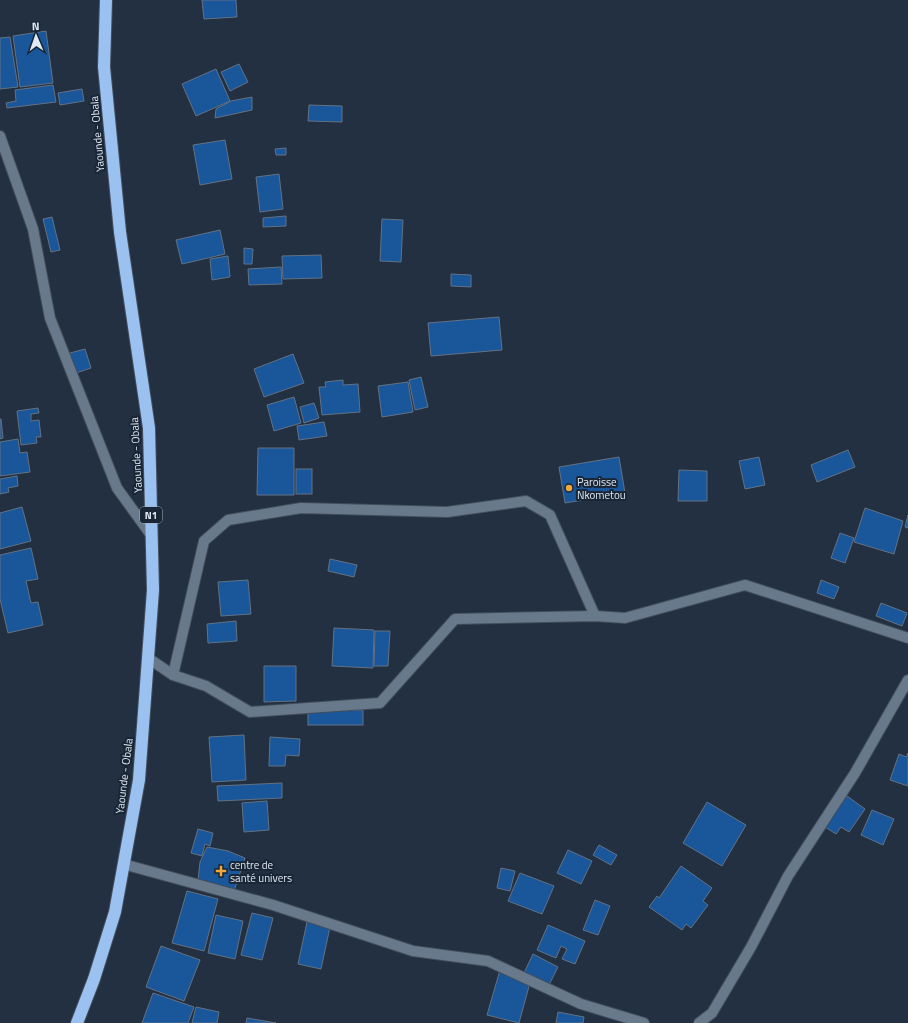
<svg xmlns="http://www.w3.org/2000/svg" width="908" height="1023" font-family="'Titillium Web',sans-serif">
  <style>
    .building { fill: #19569a; stroke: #627285 }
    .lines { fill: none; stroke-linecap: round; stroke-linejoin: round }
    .minor-casing { stroke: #434e5c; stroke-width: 12 }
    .highway-casing { stroke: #434e5c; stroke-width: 14 }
    .minor { stroke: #69798c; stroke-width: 10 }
    .highway { stroke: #9ac1f0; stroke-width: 12 }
    .poi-dot { fill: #eea83c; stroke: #192636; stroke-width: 1.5 }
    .labels { text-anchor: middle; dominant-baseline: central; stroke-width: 4; stroke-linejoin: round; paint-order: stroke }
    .shield { fill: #192636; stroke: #a5aebb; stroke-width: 1 }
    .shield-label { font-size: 10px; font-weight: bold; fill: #e1e9f4 }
    .street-label { font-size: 11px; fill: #e1e9f4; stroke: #192636 }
    .poi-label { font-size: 11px; fill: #e1e9f4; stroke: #192636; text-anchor: start }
  </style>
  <rect width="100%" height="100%" fill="#233041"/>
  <g class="building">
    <polygon points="202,0 236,0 237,17 204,19"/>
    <polygon points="46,31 53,83 20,87 13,36"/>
    <polygon points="10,37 18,87 0,89 0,38"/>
    <polygon points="239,64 248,82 230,91 221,72"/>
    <polygon points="216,69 230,101 196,116 182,84"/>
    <polygon points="53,85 56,102 7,108 6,103 16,101 15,90"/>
    <polygon points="82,89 84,101 60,105 58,93"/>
    <polygon points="252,97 252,110 215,118 216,109 231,101"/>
    <polygon points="309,105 342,106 342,122 308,121"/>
    <polygon points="225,140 232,179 200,185 193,145"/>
    <polygon points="286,148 286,155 276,155 275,149"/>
    <polygon points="279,174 283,209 260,212 256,177"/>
    <polygon points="286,216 286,226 263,227 263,218"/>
    <polygon points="52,217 60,250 51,252 43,219"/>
    <polygon points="382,219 403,220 401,262 380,261"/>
    <polygon points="220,230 225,254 182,264 176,240"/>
    <polygon points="244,248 253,249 252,264 244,264"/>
    <polygon points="321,255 322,278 283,279 282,256"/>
    <polygon points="228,256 230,277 212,280 210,259"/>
    <polygon points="281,267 282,284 249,285 248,269"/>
    <polygon points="451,274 471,275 471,287 451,286"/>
    <polygon points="499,317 502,350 431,356 428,323"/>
    <polygon points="85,349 91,368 76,373 70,353"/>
    <polygon points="293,354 304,383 264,397 254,369"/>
    <polygon points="421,377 428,407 415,410 409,380"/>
    <polygon points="343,380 343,385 358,384 360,412 322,415 319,387 326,387 325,382"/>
    <polygon points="408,382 413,412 382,417 378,386"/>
    <polygon points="294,397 301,423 274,431 267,405"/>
    <polygon points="314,403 319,418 304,423 300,407"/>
    <polygon points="38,408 39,413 31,414 31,421 39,420 41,437 36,437 37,443 21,445 17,411"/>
    <polygon points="0,419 1,419 3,438 0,439"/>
    <polygon points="324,422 327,436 299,440 297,426"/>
    <polygon points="18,439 20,453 27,452 30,472 0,476 0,442"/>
    <polygon points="258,448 294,448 294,495 257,495"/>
    <polygon points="848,450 855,467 817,482 811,465"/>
    <polygon points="619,457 625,493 565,503 559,467"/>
    <polygon points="759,457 765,485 745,489 739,461"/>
    <rect x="296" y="469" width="16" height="25"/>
    <polygon points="679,470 707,471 707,501 678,501"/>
    <polygon points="17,476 18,486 8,488 9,492 0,494 0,479"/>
    <polygon points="22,507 31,541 0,549 0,513"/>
    <polygon points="865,508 903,521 894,554 854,542"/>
    <polygon points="908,515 908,528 905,527"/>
    <polygon points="840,533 854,538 845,563 831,558"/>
    <polygon points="31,548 38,579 26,581 31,603 38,602 43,625 8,633 0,599 0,555"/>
    <polygon points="330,559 357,565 354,577 328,571"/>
    <polygon points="248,580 251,614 221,616 218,582"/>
    <polygon points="821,580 839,587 834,599 817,593"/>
    <polygon points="881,603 907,613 902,626 876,616"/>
    <polygon points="236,621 237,641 208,643 207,624"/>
    <polygon points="334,628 374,630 373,668 332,666"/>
    <polygon points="375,631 390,631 388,666 374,666"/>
    <polygon points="264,666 296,666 296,701 264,702"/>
    <rect x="308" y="710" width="55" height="15"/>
    <polygon points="244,735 246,780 212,782 209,737"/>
    <polygon points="270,737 300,739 299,756 286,755 285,766 269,766"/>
    <polygon points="908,753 908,786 890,780 899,754 906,757"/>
    <polygon points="282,783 282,798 218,801 217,786"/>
    <polygon points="847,796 865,809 849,832 841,827 836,834 825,827"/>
    <polygon points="267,801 269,830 244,832 242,803"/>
    <polygon points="707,802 746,825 722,866 683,843"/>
    <polygon points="872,810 894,819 883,845 861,835"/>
    <polygon points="198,829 213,833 210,846 205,844 202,856 191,853"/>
    <polygon points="599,845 617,855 611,865 593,855"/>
    <polygon points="207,847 228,851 245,858 234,891 198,880 200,862"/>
    <polygon points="568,850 592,861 581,884 557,873"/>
    <polygon points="681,866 712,888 703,901 708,905 691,928 686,924 682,930 649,907 657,896 659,898"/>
    <polygon points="501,868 515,871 510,891 497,888"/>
    <polygon points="520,873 554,886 542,914 508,901"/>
    <polygon points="187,891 218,899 204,951 172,943"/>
    <polygon points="595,900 610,906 598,935 583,930"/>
    <polygon points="252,913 273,918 262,960 241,955"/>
    <polygon points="216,915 243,921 235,959 208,953"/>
    <polygon points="307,922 330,927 321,969 298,964"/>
    <polygon points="548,925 585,941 575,964 562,959 567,949 561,946 556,958 537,950"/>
    <polygon points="161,946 200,960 184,1001 146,987"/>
    <polygon points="533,954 558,967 549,985 524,973"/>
    <polygon points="500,970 531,979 519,1023 487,1015"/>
    <polygon points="153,993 194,1007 188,1023 142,1023"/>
    <polygon points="196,1007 219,1012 217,1023 192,1023"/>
    <polygon points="558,1012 584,1017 583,1023 556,1023"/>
    <polygon points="247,1018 276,1023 246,1023"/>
  </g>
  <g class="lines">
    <g class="minor-casing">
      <g id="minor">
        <polyline points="0,136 33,229 50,318 117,488 151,535"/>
        <polyline points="148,658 173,675 206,686 250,712 380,703 455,619 595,616 625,618 745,585 908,638"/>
        <polyline points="173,675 204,541 228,520 301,508 447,512 526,501 550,515 595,616"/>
        <polyline points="123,864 273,905 413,951 488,961 581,1004 644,1023"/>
        <polyline points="699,1023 712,1013 751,947 788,876 855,773 908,680"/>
      </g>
    </g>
    <g class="highway-casing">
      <polyline id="highway" points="77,1023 94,979 115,912 139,780 153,590 149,428 120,232 104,67 106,0"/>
    </g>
    <use href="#minor" class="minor"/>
    <use href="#highway" class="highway"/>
  </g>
  <g class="poi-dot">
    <circle cx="569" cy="488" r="4"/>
    <path d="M219 865h4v4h4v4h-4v4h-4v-4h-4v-4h4z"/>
  </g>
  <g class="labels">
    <rect class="shield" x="140" y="507" width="22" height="16" rx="3"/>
    <g class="shield-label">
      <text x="151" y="515">N1</text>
    </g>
    <g class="street-label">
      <text transform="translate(97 134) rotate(-95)">Yaounde - Obala</text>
      <text transform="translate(136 455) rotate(-93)">Yaounde - Obala</text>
      <text transform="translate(124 776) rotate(-83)">Yaounde - Obala</text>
    </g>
    <g class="poi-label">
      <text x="577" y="482">Paroisse<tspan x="577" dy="13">Nkometou</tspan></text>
      <text x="230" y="865">centre de<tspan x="230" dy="13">santé univers</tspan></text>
    </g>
  </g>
  <g transform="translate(36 36) rotate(358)" stroke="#192636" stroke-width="3" paint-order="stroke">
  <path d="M0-3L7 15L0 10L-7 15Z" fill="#e1e9f4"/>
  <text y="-6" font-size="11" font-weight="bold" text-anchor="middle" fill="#e1e9f4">N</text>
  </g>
</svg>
